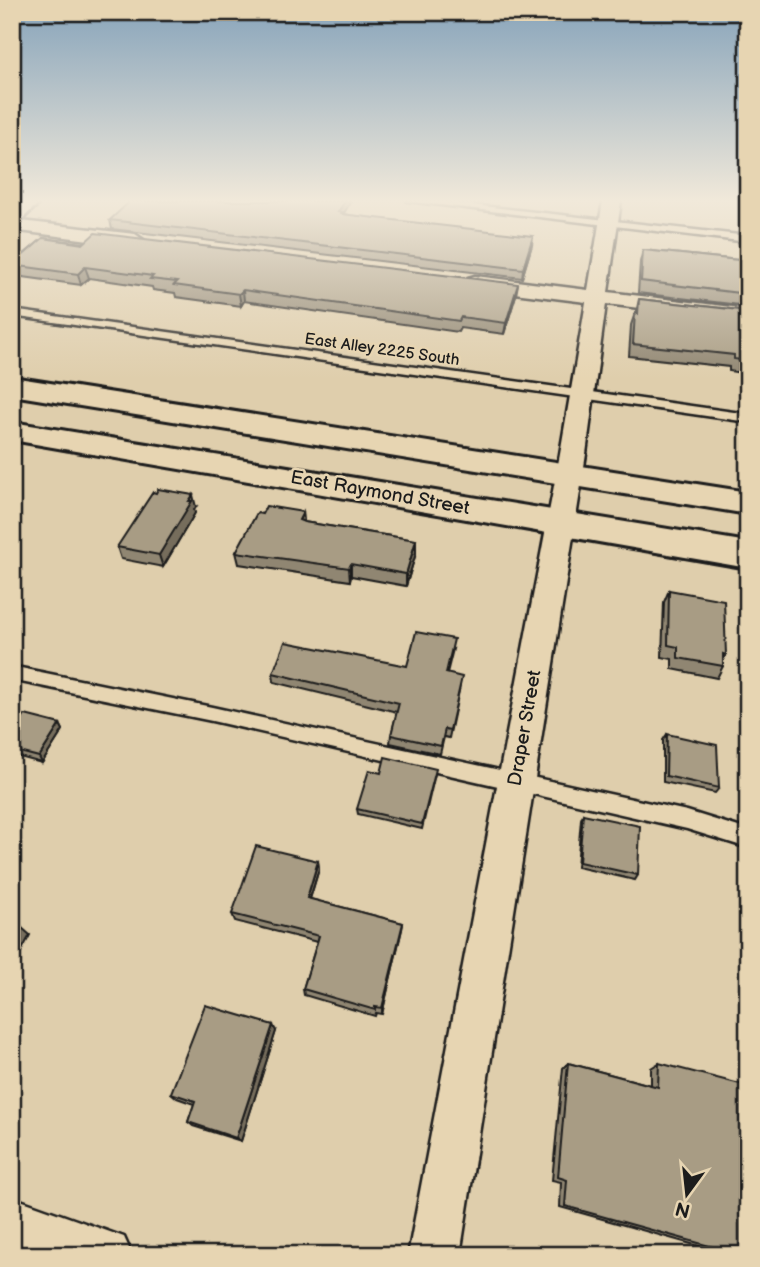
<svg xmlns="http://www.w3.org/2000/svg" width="760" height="1267" font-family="'Balsamiq Sans',sans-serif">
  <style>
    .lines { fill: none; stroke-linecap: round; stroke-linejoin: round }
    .lane-casing { stroke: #1c1c1c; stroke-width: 5 }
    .street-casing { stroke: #1c1c1c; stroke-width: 5 }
    .secondary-casing { stroke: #1c1c1c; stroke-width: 6 }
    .primary-casing { stroke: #1c1c1c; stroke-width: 6 }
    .lane { fill: #e7d5b2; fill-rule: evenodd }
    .street { fill: #e7d5b2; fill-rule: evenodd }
    .secondary { fill: #e7d5b2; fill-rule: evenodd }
    .primary { fill: #e7d5b2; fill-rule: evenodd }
    .wall { fill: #908672; stroke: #1c1c1c; stroke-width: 2 }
    .shaded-wall { fill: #766d5c; stroke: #1c1c1c; stroke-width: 2 }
    .building { fill: #a89c84; stroke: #1c1c1c; stroke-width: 2 }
    .labels { text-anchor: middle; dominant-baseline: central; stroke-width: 5; stroke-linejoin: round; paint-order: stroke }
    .far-street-label { font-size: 16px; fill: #1c1c1c; stroke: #e7d5b2 }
    .street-label { font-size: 19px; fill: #1c1c1c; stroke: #e7d5b2 }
  </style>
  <rect width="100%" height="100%" fill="#dfceac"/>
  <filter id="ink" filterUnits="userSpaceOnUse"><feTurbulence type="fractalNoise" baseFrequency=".0143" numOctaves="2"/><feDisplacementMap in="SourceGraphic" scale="14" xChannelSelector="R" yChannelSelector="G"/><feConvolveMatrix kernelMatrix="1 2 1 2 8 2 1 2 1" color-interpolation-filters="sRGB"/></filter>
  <g filter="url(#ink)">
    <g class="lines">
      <g class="lane-casing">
        <g id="lane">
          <polygon points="407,201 438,201 748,236 748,242"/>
          <polygon points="12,310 748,414 748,422 12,316"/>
          <polygon points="16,667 212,707 687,811 748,830 748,848 687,829 212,721 16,681 12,679 12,669"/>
        </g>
      </g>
      <g class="street-casing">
        <g id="street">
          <polygon points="603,201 621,201 608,292 748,309 748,321 606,304 586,454 460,1255 408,1255 560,454 586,302 475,288 468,286 465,282 468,278 475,276 588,290"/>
          <polygon points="12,220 135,234 144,240 135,246 12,230"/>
          <polygon points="12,1197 124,1237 132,1255 32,1255 12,1248"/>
        </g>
      </g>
      <g class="secondary-casing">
        <polygon id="secondary" points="17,201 41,201 20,221 12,222 12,205"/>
      </g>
      <g class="primary-casing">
        <g id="primary">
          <polygon points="12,377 748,492 748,514 12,395"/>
          <polygon points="12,422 748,542 748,568 12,440"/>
        </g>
      </g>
      <use href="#lane" class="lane"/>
      <use href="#street" class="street"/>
      <use href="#secondary" class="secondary"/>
      <use href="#primary" class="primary"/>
    </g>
    <g class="wall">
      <polygon points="343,214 532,245 522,278 112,229 110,220"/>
      <polygon points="43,238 516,295 504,334 460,328 458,332 244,301 241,306 176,297 175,293 153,290 152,287 89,278 81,285 16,276 12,264"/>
      <polygon points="643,250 748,261 748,306 638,293 640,262"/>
      <polygon points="639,299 748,311 748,374 729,371 729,367 629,356 631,325 635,313 636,313"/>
      <polygon points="196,507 194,510 195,513 163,567 121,559 117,547"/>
      <polygon points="303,512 304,522 416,540 416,553 406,586 351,576 350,581 239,564 236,552 262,514"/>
      <polygon points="669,590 726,655 723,660 723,666 717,678 672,669 672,659 662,657 664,602"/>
      <polygon points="453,649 447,673 460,686 449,738 444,737 440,754 390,743 391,735 397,712 274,682 273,673 407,666"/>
      <polygon points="12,719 60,724 63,730 42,763 12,755"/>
      <polygon points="667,734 719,788 715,793 663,782 663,740"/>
      <polygon points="381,773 435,774 422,829 358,814 357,809"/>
      <polygon points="583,814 638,875 635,880 577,867 581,819"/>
      <polygon points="318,861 319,869 310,899 403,923 402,929 382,1014 376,1013 375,1016 304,995 303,989 317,942 235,921 232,914"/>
      <polygon points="276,1031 241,1141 193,1126 188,1122 194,1104 177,1098 171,1093"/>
      <polygon points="568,1063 651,1085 651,1068 659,1063 748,1255 730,1255 560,1207 561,1182 552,1180 563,1068"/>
    </g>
    <g class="shaded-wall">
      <polygon points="345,201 351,201 343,215 338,212"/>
      <polygon points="533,236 532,245 522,278 523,269"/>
      <polygon points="85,267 89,278 81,285 78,274"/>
      <polygon points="518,284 516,295 504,334 506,323"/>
      <polygon points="243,290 244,301 241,306 239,294"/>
      <polygon points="193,495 196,507 194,510 195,513 163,567 159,555"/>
      <polygon points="303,512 304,524 299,520"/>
      <polygon points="416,540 416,553 406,586 406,574"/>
      <polygon points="351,564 351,576 350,581 349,568"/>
      <polygon points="60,724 63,730 42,763 39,757"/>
      <polygon points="318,861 319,869 308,905 307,898"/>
      <polygon points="403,923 402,929 382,1014 382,1008"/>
      <polygon points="21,927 30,935 12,969 12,943"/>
      <polygon points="273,1025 276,1031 241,1141 236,1138"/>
    </g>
    <g class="building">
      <polygon points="130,201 345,201 338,212 343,212 341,214 533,236 523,269 110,220"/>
      <polygon points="95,233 518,284 506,323 461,317 459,321 243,290 239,294 174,285 177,282 150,279 153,276 85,267 78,274 12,265 43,238 83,244"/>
      <polygon points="643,250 748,261 748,294 641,281"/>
      <polygon points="639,299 748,311 748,361 734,359 734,355 633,344 635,313 638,314"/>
      <polygon points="158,489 193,495 189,501 192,501 159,555 117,547 153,492 156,493"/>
      <polygon points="266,506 303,512 299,520 304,522 416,540 406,574 351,564 349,568 236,552 257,513 262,514"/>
      <polygon points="669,590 724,600 726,655 723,654 723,666 678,658 678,647 668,645"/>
      <polygon points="416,632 454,639 446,673 462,677 450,730 445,729 441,746 391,735 399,703 273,673 285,642 407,666"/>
      <polygon points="25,715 60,724 39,757 12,750 12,719 21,721"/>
      <polygon points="667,734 717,745 719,788 666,776"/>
      <polygon points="385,757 436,769 422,824 357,809 369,770 381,773"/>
      <polygon points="583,814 640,826 638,875 579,862"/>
      <polygon points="256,846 318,861 307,898 403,923 382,1008 375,1007 375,1010 303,989 319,936 232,914"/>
      <polygon points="12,924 21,927 12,943"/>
      <polygon points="205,1005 273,1025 236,1138 188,1122 195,1101 171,1093"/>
      <polygon points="568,1063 658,1087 659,1063 744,1085 745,1091 748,1092 748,1255 742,1255 565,1206 567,1180 558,1177"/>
    </g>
  </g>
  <linearGradient id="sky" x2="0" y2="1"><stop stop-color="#86a3ba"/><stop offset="0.53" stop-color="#f1e9da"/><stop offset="1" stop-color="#f1e9da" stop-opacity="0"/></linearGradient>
  <rect width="760" height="379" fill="url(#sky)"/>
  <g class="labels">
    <g class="far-street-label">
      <text transform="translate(382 350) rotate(8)">East Alley 2225 South</text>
    </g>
    <g class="street-label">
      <text transform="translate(380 493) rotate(10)">East Raymond Street</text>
      <text transform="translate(525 728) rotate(-80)">Draper Street</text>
    </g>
  </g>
  <rect width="760" height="1267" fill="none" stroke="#e7d5b2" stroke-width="42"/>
  <rect x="21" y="21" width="718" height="1225" fill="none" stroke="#1c1c1c" stroke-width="2.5" filter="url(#ink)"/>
  <g transform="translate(687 1194) rotate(195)" stroke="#e7d5b2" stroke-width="5" paint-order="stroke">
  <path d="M0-5L12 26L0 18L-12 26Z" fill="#1c1c1c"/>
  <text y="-10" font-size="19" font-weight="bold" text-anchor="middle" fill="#1c1c1c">N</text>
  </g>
</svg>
